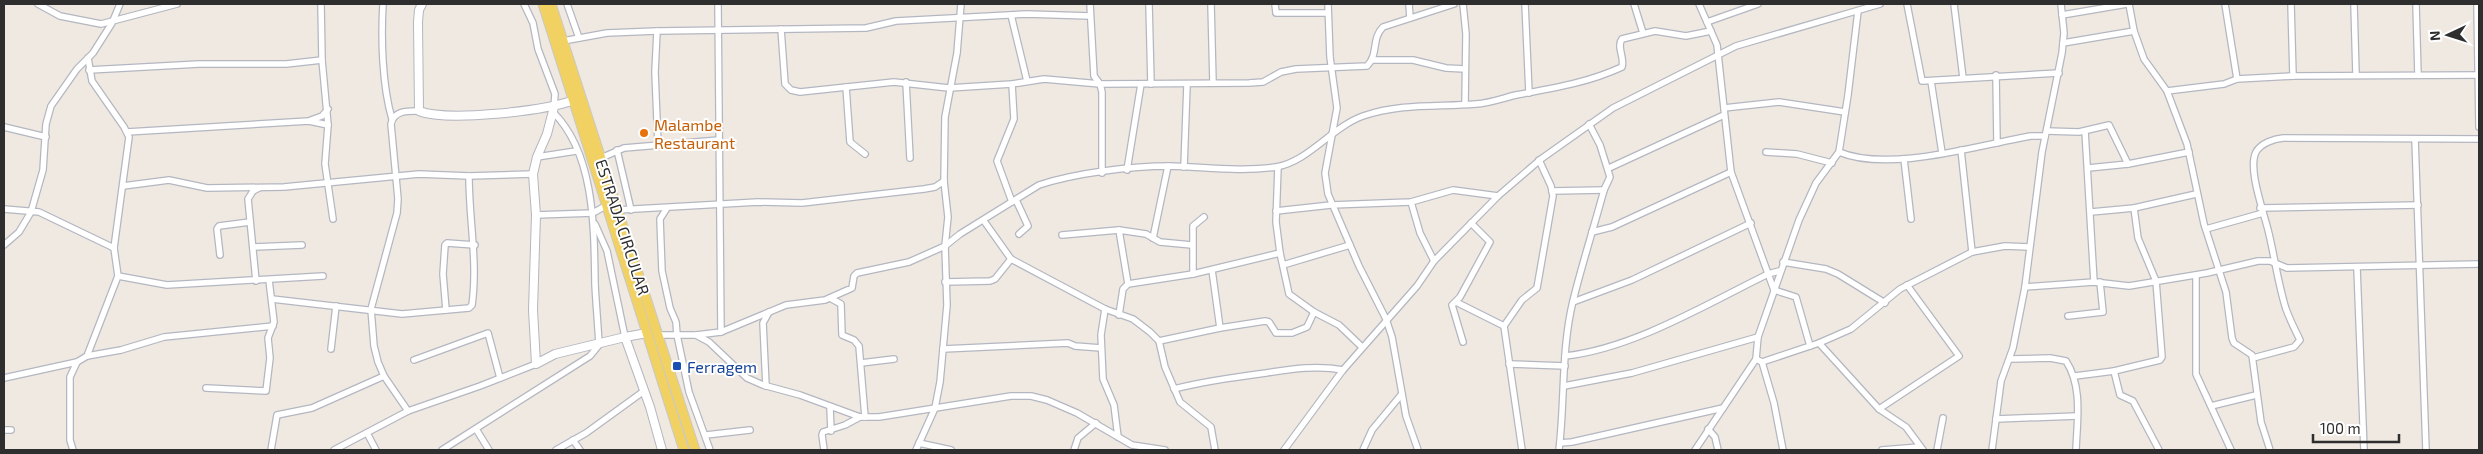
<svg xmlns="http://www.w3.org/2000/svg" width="2483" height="454" font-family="'Exo 2',sans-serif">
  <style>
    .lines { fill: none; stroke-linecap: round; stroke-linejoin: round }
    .street-casing { stroke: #b4b7c1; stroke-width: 8 }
    .secondary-casing { stroke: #b4b7c1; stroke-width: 10 }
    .primary-casing { stroke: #c9c9c9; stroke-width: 11 }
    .street { stroke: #fff; stroke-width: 5.5 }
    .secondary { stroke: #fff; stroke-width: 8 }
    .primary { stroke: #f2d163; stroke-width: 9 }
    .food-dot { fill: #e8710a; stroke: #fff; stroke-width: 2 }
    .transit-dot { fill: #1a4fb4; stroke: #fff; stroke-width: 2 }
    .labels { text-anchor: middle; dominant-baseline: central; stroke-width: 4; stroke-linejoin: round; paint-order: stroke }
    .food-label { font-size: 16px; fill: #c56008; stroke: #fff; text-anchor: start }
    .street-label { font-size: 16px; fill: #2e2e2e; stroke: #fff }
    .transit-label { font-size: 16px; fill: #164399; stroke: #fff; text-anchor: start }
  </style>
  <rect width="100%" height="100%" fill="#efe9e1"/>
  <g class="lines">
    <g class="street-casing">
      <g id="street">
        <polyline points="38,4 60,16 101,24 177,4"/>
        <path d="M383,4C381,38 382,85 392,119"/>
        <polyline points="524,4 533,23 538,49 555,94 554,107"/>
        <polyline points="567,4 579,38"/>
        <polyline points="1090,4 1094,76 1100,84 1102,92 1102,173"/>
        <polyline points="1149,4 1151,84"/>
        <polyline points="1211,4 1213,83"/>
        <polyline points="1275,4 1276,13 1328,13"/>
        <polyline points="1328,4 1330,57 1337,108 1325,173 1328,194 1359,266 1386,319 1392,337 1406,416 1418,450"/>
        <polyline points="1409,4 1410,18"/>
        <polyline points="1463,4 1466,34 1465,104"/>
        <polyline points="1525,4 1529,93"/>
        <polyline points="1634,4 1643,33"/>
        <polyline points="1699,4 1717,45 1731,172 1774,290 1796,297 1810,346"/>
        <polyline points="1907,4 1922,81 2059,73"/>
        <polyline points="1954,4 1963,78"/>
        <polyline points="2129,4 2134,31 2144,59 2167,91 2187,144 2204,224 2226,292 2232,338 2234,343 2252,355 2261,422 2270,450"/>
        <polyline points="2225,4 2237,79"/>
        <polyline points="2291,4 2293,76"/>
        <polyline points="2354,4 2356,75"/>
        <polyline points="2416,4 2418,75"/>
        <polyline points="2477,4 2479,127"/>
        <polyline points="1011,15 1027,81"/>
        <polyline points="2062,15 2127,4"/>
        <polyline points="1707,22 1758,4"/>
        <path d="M781,29L785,84L791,90L800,92L894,82L949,88L1012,84L1044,79L1100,84L1249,83L1263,82L1281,72L1296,69L1367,66C1379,54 1371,39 1383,27L1454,4"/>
        <polyline points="657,31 655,72 658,145"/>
        <polyline points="563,41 607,33 657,31 866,28 896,21 1027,14 1090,16"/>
        <polyline points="2063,43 2134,31"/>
        <polyline points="88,58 92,81 124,127 129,137 114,248"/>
        <polyline points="1372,60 1413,60 1446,68 1465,69"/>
        <polyline points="89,70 199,64 286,64 322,60"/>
        <polyline points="1996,75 1997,143"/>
        <polyline points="1931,81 1942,153"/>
        <polyline points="906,82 910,158"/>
        <polyline points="1012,84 1014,119 997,161 1012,202"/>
        <polyline points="846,87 850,142 865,154"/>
        <polyline points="2167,91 2224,84 2237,79 2293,76 2479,75"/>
        <polyline points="1724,108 1779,102 1845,112"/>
        <polyline points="311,120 322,116 328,109"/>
        <polyline points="328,125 325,164 333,219"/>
        <polyline points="4,127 46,137"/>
        <polyline points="2047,131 2079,132 2109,125 2128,164"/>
        <polyline points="2085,131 2094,282"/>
        <polyline points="127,132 309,121 328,125 322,60 321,4"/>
        <polyline points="2415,139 2426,450"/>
        <polyline points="617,150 631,210"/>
        <polyline points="1961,150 1972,252"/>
        <polyline points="1766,152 1797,154 1832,163"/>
        <path d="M1839,152C1889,173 1978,145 2031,136H2045"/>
        <polyline points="537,157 576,151"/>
        <polyline points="601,158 624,148 719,140"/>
        <polyline points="1904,159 1911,219"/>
        <polyline points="1184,167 1187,85"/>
        <polyline points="1278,167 1276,222 1280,253 1289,294 1314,312 1339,325 1362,347"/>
        <polyline points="1609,168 1724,115"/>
        <polyline points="2088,168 2128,164 2189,152"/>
        <polyline points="1127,170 1141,84"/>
        <polyline points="123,186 169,180 207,188 284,187 419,174 469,176 533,174"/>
        <polyline points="1552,191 1604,190"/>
        <polyline points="1016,200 1028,226 1019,234"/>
        <polyline points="1411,202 1420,233 1434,261"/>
        <polyline points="2260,208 2418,205"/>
        <polyline points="4,209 39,212 114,248 118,276 87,356"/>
        <polyline points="617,210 758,202 802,203 924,189 935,187 944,181"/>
        <polyline points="1276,211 1331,205 1411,202 1453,190 1498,196"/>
        <polyline points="2091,212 2134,208 2196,194"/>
        <polyline points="536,215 593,213 607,205"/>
        <polyline points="984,221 1011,259 1105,309 1133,319 1150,332 1159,341 1165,367 1180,402 1211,427 1215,450"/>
        <polyline points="595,224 607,251 625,337"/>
        <polyline points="2206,229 2263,213"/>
        <polyline points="1592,232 1612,227 1731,172"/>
        <polyline points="1062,235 1119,230"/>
        <polyline points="1153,238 1168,166"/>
        <polyline points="4,245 19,232 31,212 43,170 46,124 51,106 77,69 93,53 112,23 120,4"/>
        <polyline points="253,247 302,245"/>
        <polyline points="220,255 217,229 219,226 250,222"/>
        <polyline points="1783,262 1826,269 1838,274 1885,303"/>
        <polyline points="1283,265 1350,245"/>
        <polyline points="2357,268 2364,450"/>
        <polyline points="1212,270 1220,328"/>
        <polyline points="1193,274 1193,226 1204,217"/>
        <polyline points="118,276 167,285 323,276"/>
        <polyline points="2196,276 2196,374 2231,450"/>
        <polyline points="256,281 248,199 253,191 259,188"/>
        <polyline points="945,282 990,281 995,279 1011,259"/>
        <polyline points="1128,284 1119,230 1146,234 1160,242 1192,245"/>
        <polyline points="2025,287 2094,282 2129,286 2207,273 2258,261 2270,261 2287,268 2479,264"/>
        <polyline points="830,298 841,304 842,335 854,340 859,346 865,417"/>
        <path d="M272,299L402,314L469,308L472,305C478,262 469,220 469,176"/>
        <polyline points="1456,302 1504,326"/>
        <polyline points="1573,302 1632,280 1751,223"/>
        <polyline points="1105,309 1101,335 1103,379 1114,405 1118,437"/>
        <polyline points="446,310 443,274 445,245 447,243 475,245"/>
        <polyline points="1119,315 1123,289 1128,284 1193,274 1280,253"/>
        <polyline points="2068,316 2103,312 2100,282"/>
        <path d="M721,332L786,305L825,300L852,288L854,276L857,273L909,262L945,246L960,234L1039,185C1075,173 1132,166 1170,166C1205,167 1241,172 1276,167C1308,162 1332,127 1363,116C1401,103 1438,107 1476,104C1490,103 1503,98 1516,95C1554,88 1587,83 1622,67C1625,57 1616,47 1622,39L1655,31L1686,36L1711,31"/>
        <polyline points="658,335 677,335 676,322 670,308 662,271 660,219 667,208"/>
        <polyline points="696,335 721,332 718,4"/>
        <polyline points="1159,341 1220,328 1265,321 1269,322 1276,333 1292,333 1307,327 1314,312"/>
        <polyline points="1463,342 1452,305 1460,297 1490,242 1471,223"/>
        <polyline points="1819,343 1879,409 1906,427 1923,450"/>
        <polyline points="331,349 336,306"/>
        <polyline points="943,349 1068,343 1075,346 1101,348"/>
        <path d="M1565,356C1632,349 1707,304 1768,274L1779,271"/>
        <path d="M2253,358L2294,347L2300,340C2295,330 2290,320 2286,309C2278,284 2275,259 2269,234C2265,215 2247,169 2256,152C2261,143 2274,139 2283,138L2479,139"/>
        <polyline points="1756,359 1762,362 1819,343 1851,329 1900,289 1972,252 2005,246 2029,247"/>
        <path d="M2010,359L2050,358L2066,361C2083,387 2077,421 2076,450"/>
        <polyline points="414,360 488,333 500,378"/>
        <polyline points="1762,362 1774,403 1783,450"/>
        <polyline points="861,363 894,359"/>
        <polyline points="1509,364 1565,366"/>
        <polyline points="2114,371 2120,395 2133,401 2159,450"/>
        <polyline points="2075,376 2114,371 2160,360 2162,357 2156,281 2138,238 2134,208"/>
        <polyline points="4,378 77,362"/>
        <polyline points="766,386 763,323 769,312"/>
        <polyline points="1564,386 1632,373 1758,337"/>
        <polyline points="206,388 266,391 270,358 268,338 274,322 269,280"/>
        <path d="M1174,389C1205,381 1235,377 1266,373C1292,369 1317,365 1343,370"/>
        <polyline points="2211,406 2256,395"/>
        <polyline points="830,407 831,431"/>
        <polyline points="1879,409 1959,356 1907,285"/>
        <path d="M408,411L384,376L378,362L374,346L371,309L397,213L398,199L391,124C394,110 408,111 419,111"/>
        <polyline points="1996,419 2077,416"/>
        <polyline points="476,429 489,450"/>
        <polyline points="1708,429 1715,437 1718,450"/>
        <polyline points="4,430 11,430"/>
        <polyline points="367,433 376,450"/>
        <polyline points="706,435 750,430"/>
        <polyline points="573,440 580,450"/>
        <polyline points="919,443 951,450"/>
        <polyline points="1560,443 1572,442 1723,408"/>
        <polyline points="73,450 70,440 70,377 77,362 87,356 121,350 164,337 273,326"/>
        <polyline points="271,450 277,415 312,408 384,376"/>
        <polyline points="334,450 408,411 480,386 536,364"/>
        <path d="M442,450L590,356L599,345C598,325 596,304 595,284C594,228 595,154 553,112"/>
        <polyline points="556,450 586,433 644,391"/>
        <polyline points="710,450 689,392 677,335 696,335 709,342 747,378 763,385 800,395 860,417 879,417 1011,396 1031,396 1047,400 1077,413 1132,445 1165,450"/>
        <polyline points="824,450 822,435 823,432 845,425 860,417"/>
        <polyline points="916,450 935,408 940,382 947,305 945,246 948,217 944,181 945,117 957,53 961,4"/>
        <polyline points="1074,450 1078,438 1096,423"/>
        <polyline points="1284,450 1343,370 1417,286 1434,261 1498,196 1541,159 1613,108 1736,46 1880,4"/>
        <polyline points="1363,450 1372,430 1401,395"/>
        <polyline points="1522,450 1504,326 1522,300 1537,288 1553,196 1551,186 1539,160"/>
        <path d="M1559,450C1565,401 1561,350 1573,301C1582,264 1594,227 1604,190L1610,177L1600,145L1589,124"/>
        <polyline points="1695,450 1756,359 1758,337 1799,220 1816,183 1839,152 1848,95 1858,11"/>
        <polyline points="1882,450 1919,447"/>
        <polyline points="1937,450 1943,418"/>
        <polyline points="1992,450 2001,381 2013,348 2025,287 2042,152 2062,53 2064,33 2061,4"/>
      </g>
    </g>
    <g class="secondary-casing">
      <g id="secondary">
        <path d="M422,4L419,10L418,22L419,111C448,122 544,111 574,100"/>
        <polyline points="554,107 547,134 537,157 533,174 536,215 533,310 536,364 555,354 625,337 650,407 662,450"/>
        <polyline points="625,337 647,333"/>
      </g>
    </g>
    <g class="primary-casing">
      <g id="primary">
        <polyline points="543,4 684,450"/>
        <polyline points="551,4 695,450"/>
      </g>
    </g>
    <use href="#street" class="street"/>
    <use href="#secondary" class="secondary"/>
    <use href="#primary" class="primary"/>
  </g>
  <circle class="food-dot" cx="644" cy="133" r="5"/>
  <rect class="transit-dot" x="672" y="361" width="10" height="10" rx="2.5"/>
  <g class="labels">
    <g class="food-label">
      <text x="654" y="124">Malambe<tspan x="654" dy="18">Restaurant</tspan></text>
    </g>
    <g class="street-label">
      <text transform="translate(623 227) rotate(72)">ESTRADA CIRCULAR</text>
    </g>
    <g class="transit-label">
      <text x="687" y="366">Ferragem</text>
    </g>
  </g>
  <rect width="2483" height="454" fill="none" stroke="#2e2e2e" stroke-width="10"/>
  <g transform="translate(2448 35) rotate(266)" stroke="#ffffff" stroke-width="4" paint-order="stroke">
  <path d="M0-4L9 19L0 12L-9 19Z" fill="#2e2e2e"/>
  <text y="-8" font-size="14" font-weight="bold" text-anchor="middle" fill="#2e2e2e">N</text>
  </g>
  <path d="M2313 434v8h86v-8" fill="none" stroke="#2e2e2e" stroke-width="2.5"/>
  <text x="2320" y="434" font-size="15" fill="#2e2e2e" stroke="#ffffff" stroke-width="4" paint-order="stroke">100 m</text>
</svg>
